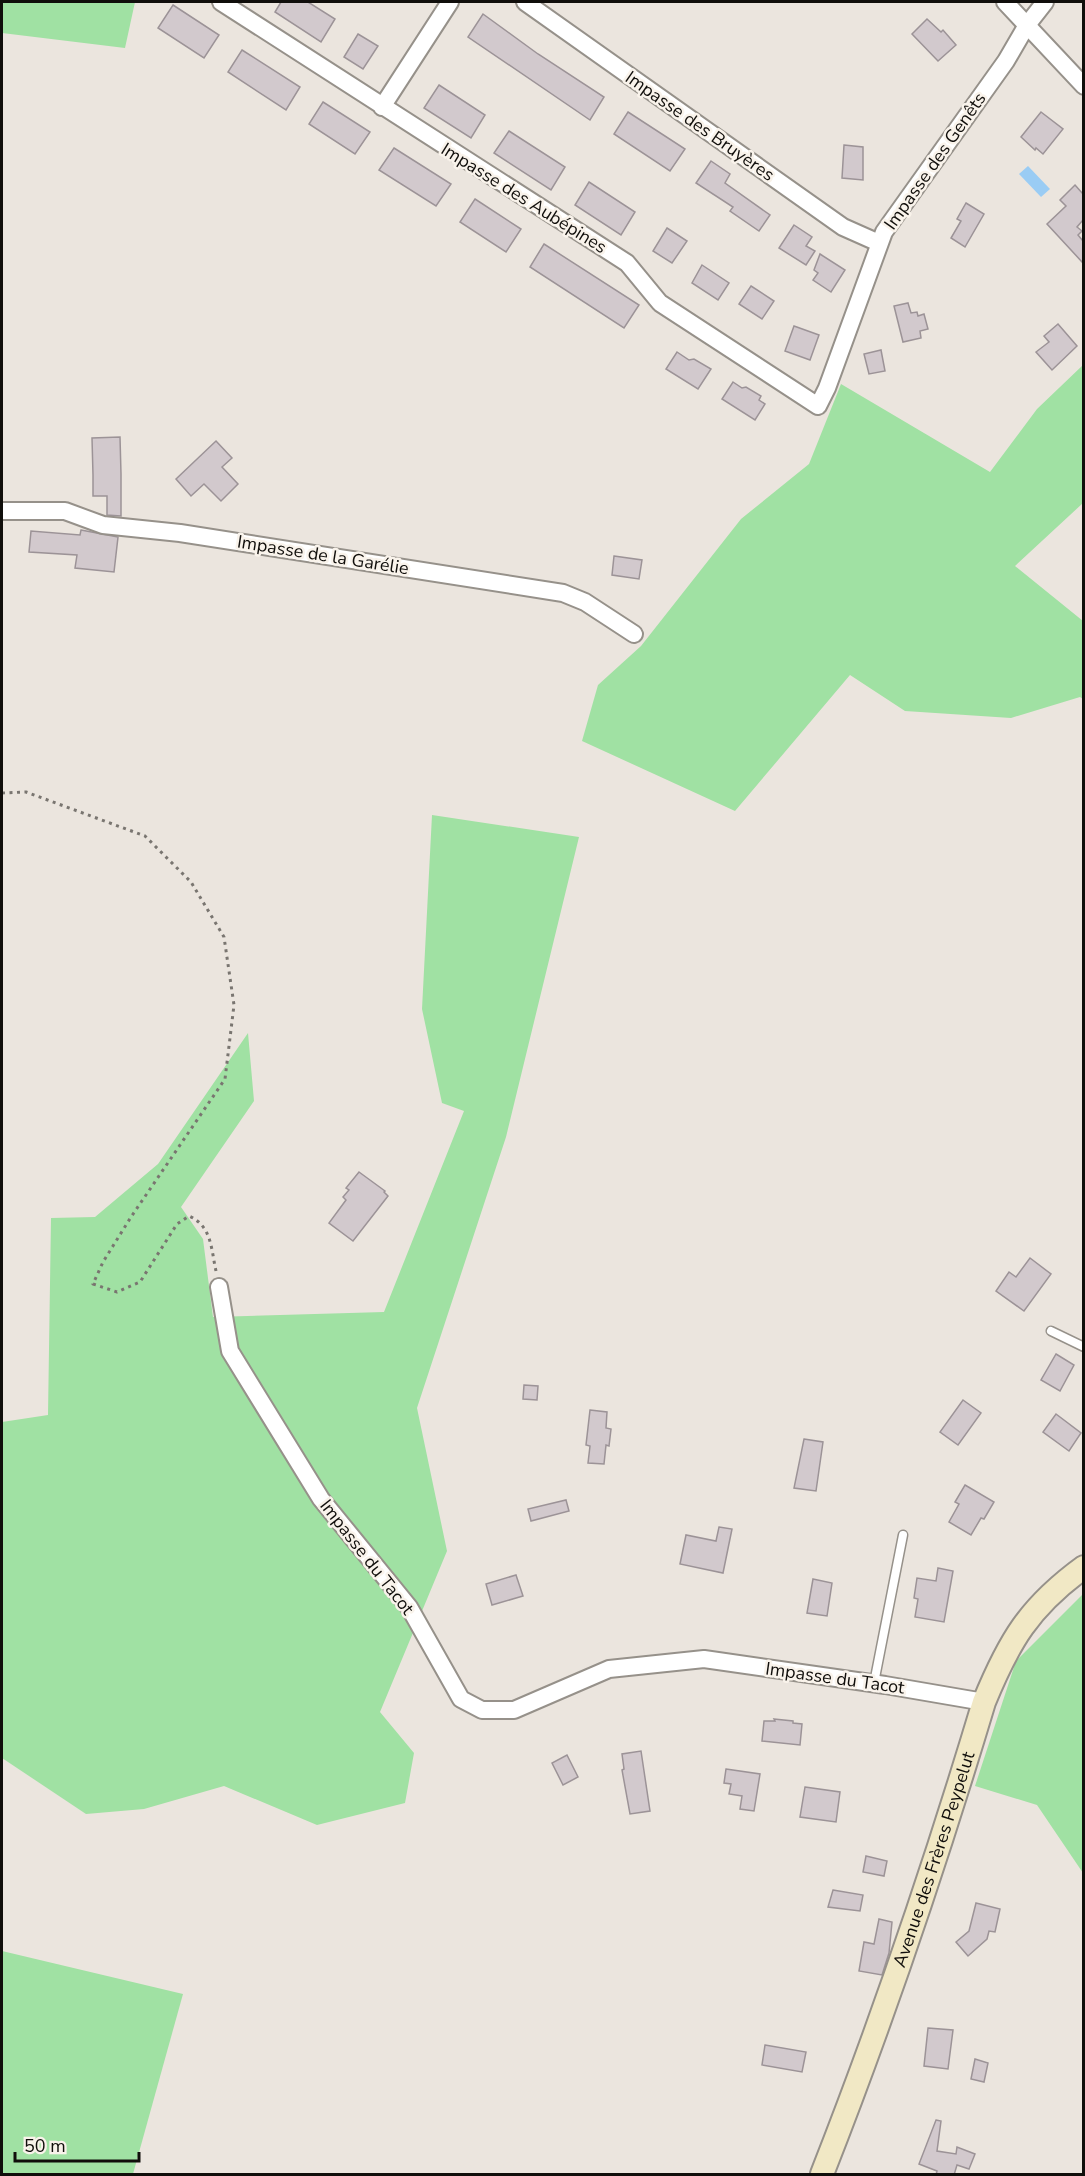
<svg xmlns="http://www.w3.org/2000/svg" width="1085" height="2176" font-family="'Nunito Sans',sans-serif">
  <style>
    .green { fill: #a0e1a3 }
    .water { fill: #9accf4 }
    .building { fill: #d2c9cd; stroke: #9c9397; stroke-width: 1.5 }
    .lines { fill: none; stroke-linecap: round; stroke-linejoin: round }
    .service-casing { stroke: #96918a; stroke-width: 11 }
    .minor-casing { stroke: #96918a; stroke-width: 20 }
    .secondary-casing { stroke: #96918a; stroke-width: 26 }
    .path { stroke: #797570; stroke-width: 3; stroke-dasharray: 3 4.5; stroke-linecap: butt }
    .service { stroke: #fff; stroke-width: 8 }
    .minor { stroke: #fff; stroke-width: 16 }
    .secondary { stroke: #f1e8c5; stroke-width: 22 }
    .labels { text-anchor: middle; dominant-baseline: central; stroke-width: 5; stroke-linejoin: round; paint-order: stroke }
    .street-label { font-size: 18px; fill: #100e0b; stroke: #f9f3eb }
  </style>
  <rect width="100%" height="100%" fill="#ebe5de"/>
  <g class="green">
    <polygon points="2,2 135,2 125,48 2,33"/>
    <polygon points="1083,365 1083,503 1015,566 1083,621 1083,699 1080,697 1011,718 905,711 850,675 735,811 582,741 598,685 641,646 741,519 809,464 841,384 990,472 1037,409"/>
    <polygon points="432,815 579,837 506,1137 417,1408 447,1551 380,1712 414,1753 405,1803 317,1825 224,1786 144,1809 86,1814 2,1758 2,1422 48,1415 51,1218 95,1217 158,1164 248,1033 254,1101 181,1207 203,1239 213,1317 384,1312 464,1111 442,1103 422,1009"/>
    <polygon points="1083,1594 1083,1873 1037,1805 975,1786 1016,1661"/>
    <polygon points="2,1951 183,1994 133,2174 2,2174"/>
  </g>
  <polygon class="water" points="1028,166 1050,189 1041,197 1019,174"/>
  <g class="building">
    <polygon points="281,2 308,2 335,19 321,42 275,12"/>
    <polygon points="173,5 219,35 204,58 158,28"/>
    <polygon points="483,14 538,54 604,97 590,120 468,37"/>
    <polygon points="927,19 941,32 943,30 956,45 938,61 912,34"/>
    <polygon points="358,34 378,46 363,69 344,57"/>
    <polygon points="242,50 300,87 286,110 228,72"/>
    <polygon points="439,85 485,115 471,138 424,108"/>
    <polygon points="323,102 370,132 355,154 309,124"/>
    <polygon points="628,112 685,149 670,171 614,134"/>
    <polygon points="1041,112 1063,129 1043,154 1036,148 1035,150 1021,137"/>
    <polygon points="509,131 565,167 551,190 494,153"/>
    <polygon points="844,145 863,147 863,180 842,178"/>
    <polygon points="394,148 451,184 436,206 379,170"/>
    <polygon points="711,161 730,174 725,183 770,215 759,231 730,211 733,207 696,183"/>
    <polygon points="589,182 635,212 621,235 575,205"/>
    <polygon points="1075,185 1083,194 1083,220 1077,227 1082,231 1078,235 1083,241 1083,263 1047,224 1066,206 1060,200"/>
    <polygon points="475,199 521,229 506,252 460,222"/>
    <polygon points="966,203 984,214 965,247 951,238 961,221 957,219"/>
    <polygon points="794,225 812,237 806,246 815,251 806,265 779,248"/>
    <polygon points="667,228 687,241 672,263 653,251"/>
    <polygon points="544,244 639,305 624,328 530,267"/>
    <polygon points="820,254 845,270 831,292 813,280 818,273 814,270"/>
    <polygon points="702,265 729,283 718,300 692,283"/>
    <polygon points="751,286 774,301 762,319 739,304"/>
    <polygon points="908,303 911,313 917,312 918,316 924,314 928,329 920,331 921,338 903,342 894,306"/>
    <polygon points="1058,324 1077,346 1052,370 1036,352 1049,342 1044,336"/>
    <polygon points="794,326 819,335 810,360 785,351"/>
    <polygon points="881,350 885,371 869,374 864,354"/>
    <polygon points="677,352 689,360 694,359 711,369 698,389 666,369"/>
    <polygon points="733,382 742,388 746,387 761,396 759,400 765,404 755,420 722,399"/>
    <polygon points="120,437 121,474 121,516 107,515 107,496 93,496 93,475 92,438"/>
    <polygon points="216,441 232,458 222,467 238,484 221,501 204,484 191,496 176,479"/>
    <polygon points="81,530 118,537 114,572 75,568 77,555 29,552 31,531 80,535"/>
    <polygon points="614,556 642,560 639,579 612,575"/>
    <polygon points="359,1172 385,1191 384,1192 388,1196 353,1241 329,1223 346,1200 343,1197 349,1190 346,1188"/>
    <polygon points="1030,1258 1051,1274 1024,1311 996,1291 1009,1272 1016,1277"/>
    <polygon points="1056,1354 1074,1365 1060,1391 1041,1380"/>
    <polygon points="524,1385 538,1386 537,1400 523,1399"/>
    <polygon points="963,1400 981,1413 958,1445 940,1432"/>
    <polygon points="590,1410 607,1412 606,1428 611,1429 609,1446 606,1445 604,1464 588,1463 590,1446 586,1445"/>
    <polygon points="1056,1414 1081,1433 1069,1451 1043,1432"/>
    <polygon points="804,1439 823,1442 816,1491 794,1488"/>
    <polygon points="965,1485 994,1502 984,1519 981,1518 971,1535 949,1522 959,1504 955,1502"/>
    <polygon points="566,1500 569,1511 531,1521 528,1509"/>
    <polygon points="719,1527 732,1529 723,1573 680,1564 686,1535 716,1541"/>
    <polygon points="938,1568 953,1571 944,1622 915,1617 918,1599 914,1598 917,1578 936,1581"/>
    <polygon points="516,1575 523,1596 492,1605 486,1584"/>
    <polygon points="813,1579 832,1583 827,1616 807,1613"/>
    <polygon points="774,1719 793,1721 793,1723 802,1724 800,1745 762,1741 764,1721 775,1721"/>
    <polygon points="641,1751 650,1811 630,1814 622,1770 624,1769 622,1754"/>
    <polygon points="567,1755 578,1777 563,1785 552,1763"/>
    <polygon points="726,1769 760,1774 754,1811 740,1809 742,1796 729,1794 731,1784 724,1783"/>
    <polygon points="805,1787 840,1792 836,1822 800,1817"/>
    <polygon points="866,1856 887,1861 884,1876 863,1872"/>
    <polygon points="833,1890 863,1895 860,1911 828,1907"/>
    <polygon points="976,1903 1000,1909 995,1932 989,1931 987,1939 968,1956 956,1942 969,1931"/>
    <polygon points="879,1919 892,1922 889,1953 882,1975 859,1971 864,1942 874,1944"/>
    <polygon points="928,2028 953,2030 948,2069 924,2066"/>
    <polygon points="765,2045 806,2052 802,2072 762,2065"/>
    <polygon points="975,2059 988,2063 984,2082 971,2079"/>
    <polygon points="936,2120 941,2121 937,2151 956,2154 957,2147 975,2154 969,2169 957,2165 954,2175 936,2175 937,2171 919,2164"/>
  </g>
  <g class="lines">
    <g class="service-casing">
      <g id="service">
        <polyline points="1051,1331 1084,1347"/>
        <polyline points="874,1683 903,1535"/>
      </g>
    </g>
    <g class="minor-casing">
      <g id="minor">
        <polyline points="221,2 627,263 660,303 818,406 827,388 884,232 1006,61 1027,25 1045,2"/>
        <polyline points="525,2 843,227 879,243"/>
        <polyline points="1005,2 1084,86"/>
        <polyline points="382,107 450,2"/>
        <polyline points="2,511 65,511 103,525 180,533 563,593 585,602 634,634"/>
        <polyline points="219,1287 230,1351 321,1499 409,1607 461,1699 482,1710 514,1710 609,1669 704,1659 885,1685 984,1702"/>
      </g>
    </g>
    <g class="secondary-casing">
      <g id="secondary">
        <path id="s1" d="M822,2174C883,2019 936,1862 984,1702C1009,1641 1029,1607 1084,1567"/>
      </g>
    </g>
    <path class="path" d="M2,793L26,792L145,836L191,882L224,937L234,1005L225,1079L131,1217L103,1262L93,1284L117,1292L140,1282L177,1224L189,1216C212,1226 211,1249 216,1271"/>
    <use href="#service" class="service"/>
    <use href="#minor" class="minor"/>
    <use href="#secondary" class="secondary"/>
  </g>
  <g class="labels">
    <g class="street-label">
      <text transform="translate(700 126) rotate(35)">Impasse des Bruyères</text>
      <text transform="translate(935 161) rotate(-55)">Impasse des Genêts</text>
      <text transform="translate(524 198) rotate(32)">Impasse des Aubépines</text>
      <text transform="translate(323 555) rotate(9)">Impasse de la Garélie</text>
      <text transform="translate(367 1557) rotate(52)">Impasse du Tacot</text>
      <text transform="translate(835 1678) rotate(8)">Impasse du Tacot</text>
      <text stroke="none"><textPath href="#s1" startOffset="334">Avenue des Frères Peypelut</textPath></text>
    </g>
  </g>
  <rect width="1085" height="2176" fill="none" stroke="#100e0b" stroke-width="6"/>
  <path d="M15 2152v9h124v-9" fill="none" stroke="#100e0b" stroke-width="3"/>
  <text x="24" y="2152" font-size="18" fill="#100e0b" stroke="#f9f3eb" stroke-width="4.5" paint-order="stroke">50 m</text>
</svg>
